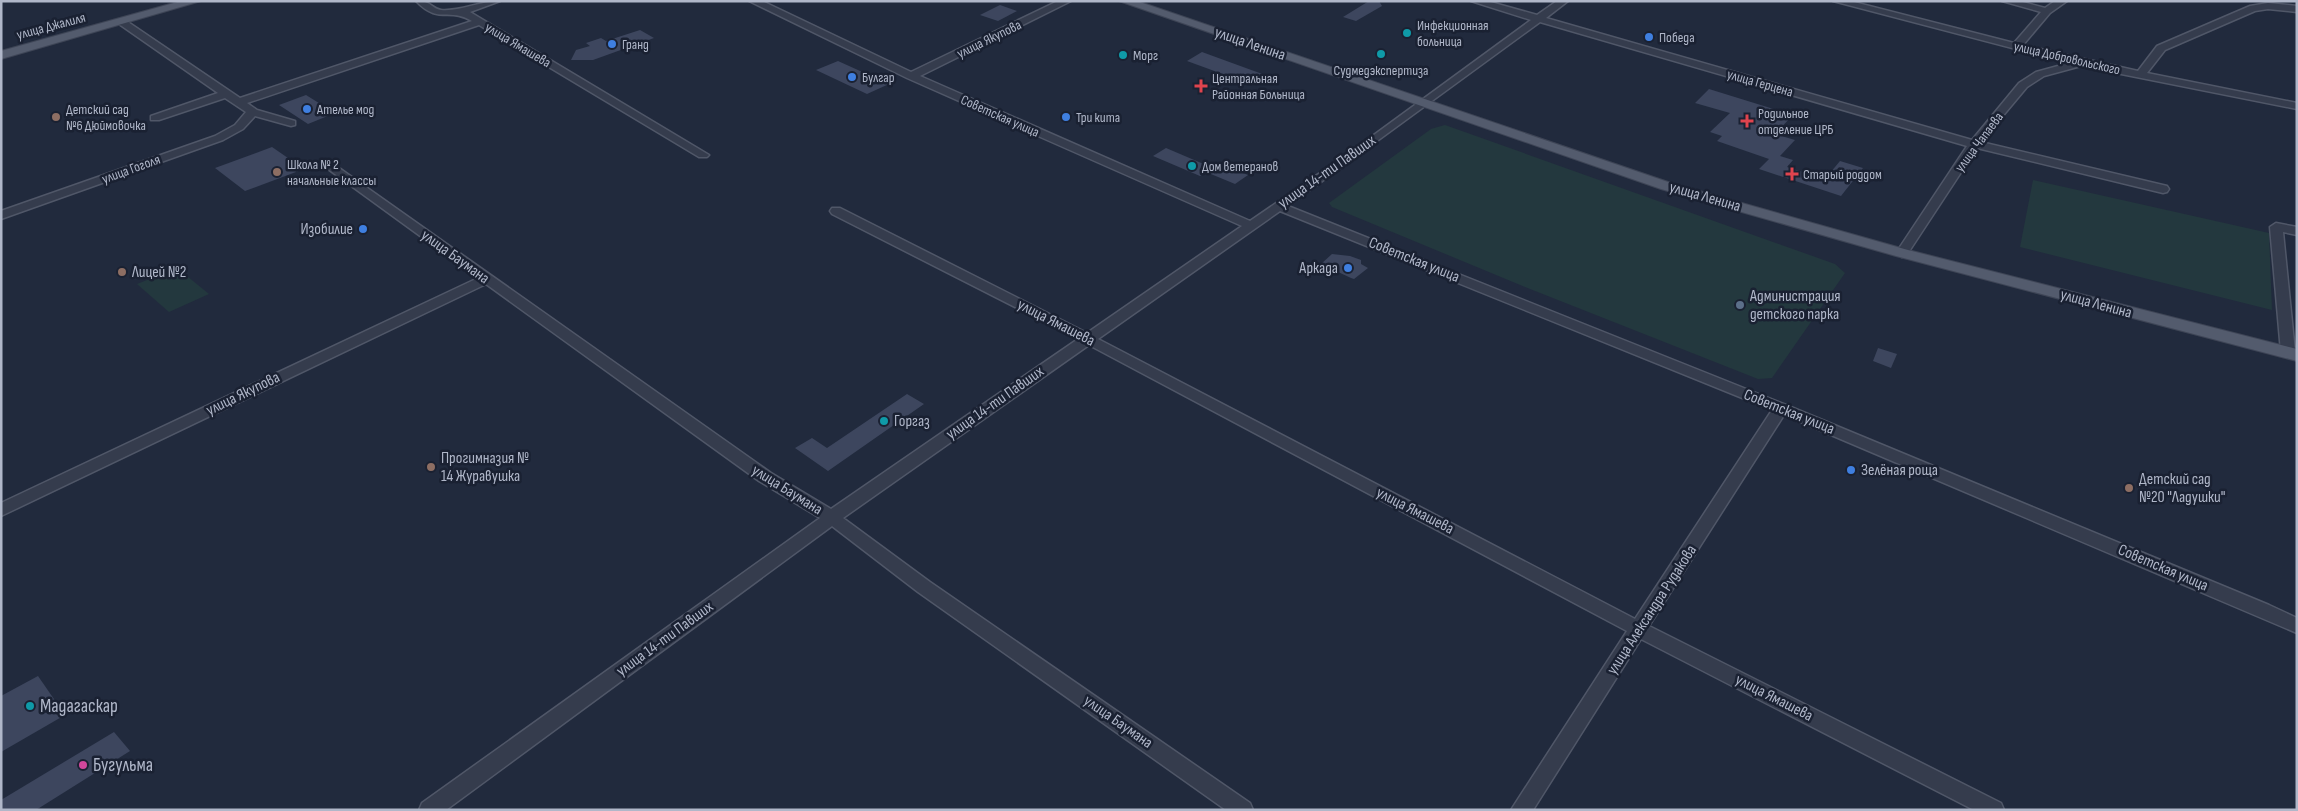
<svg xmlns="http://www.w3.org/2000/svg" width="2298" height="811" font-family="'Sofia Sans Condensed',sans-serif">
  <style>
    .green { fill: #23383e }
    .building { fill: #3d465e }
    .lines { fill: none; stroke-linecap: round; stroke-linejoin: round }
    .minor-casing { stroke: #505768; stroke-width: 3 }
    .major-casing { stroke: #3e4556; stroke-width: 2 }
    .minor { fill: #353c4d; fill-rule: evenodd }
    .major { fill: #535b6d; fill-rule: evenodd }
    .culture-dot { fill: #0f9aa8; stroke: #1a2132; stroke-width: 2 }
    .shop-dot { fill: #3f7fe0; stroke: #1a2132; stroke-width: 2 }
    .health-dot { fill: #e0444e; stroke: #1a2132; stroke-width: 2 }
    .education-dot { fill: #8d6e63; stroke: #1a2132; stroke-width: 2 }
    .service-dot { fill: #5c6f8a; stroke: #1a2132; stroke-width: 2 }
    .hotel-dot { fill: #d1479c; stroke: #1a2132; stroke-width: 2 }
    .labels { text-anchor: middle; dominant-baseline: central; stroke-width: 5; stroke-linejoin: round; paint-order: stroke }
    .far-poi-label { font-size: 14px; fill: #b0b7c9; stroke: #1a2132; text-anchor: start }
    .far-street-label { font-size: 14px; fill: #b0b7c9; stroke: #1a2132 }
    .street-label { font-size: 16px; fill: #b0b7c9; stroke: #1a2132 }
    .poi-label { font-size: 16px; fill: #b0b7c9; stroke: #1a2132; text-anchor: start }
    .near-poi-label { font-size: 19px; fill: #b0b7c9; stroke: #1a2132; text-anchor: start }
  </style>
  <rect width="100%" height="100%" fill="#212a3d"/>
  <g class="green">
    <polygon points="1445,125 1835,264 1845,273 1772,378 1758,379 1525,287 1332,207 1329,203 1431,129"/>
    <polygon points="2033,180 2269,233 2272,310 2020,247"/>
    <polygon points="177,268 209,294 169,312 137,284"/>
  </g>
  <g class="building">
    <polygon points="1369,1 1379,1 1382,6 1356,21 1343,17"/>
    <polygon points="1000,5 1017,11 998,21 980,15"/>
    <polygon points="640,30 654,38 593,60 571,60 576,50 590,46 586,43 601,38 606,41"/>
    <polygon points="1202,52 1265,75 1250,84 1187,61"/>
    <polygon points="838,61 889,84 867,94 816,70"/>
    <polygon points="1709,89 1793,115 1775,134 1795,140 1780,156 1793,160 1787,167 1825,179 1840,161 1863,168 1841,196 1759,169 1769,159 1717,141 1722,136 1710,132 1730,113 1695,103"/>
    <polygon points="306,95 335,113 308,124 279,105"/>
    <polygon points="272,147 304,169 245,191 215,168"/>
    <polygon points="1166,148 1213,168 1200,176 1153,156"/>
    <polygon points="1219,164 1248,175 1235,184 1206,172"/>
    <polygon points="1332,254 1350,256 1361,260 1361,264 1368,268 1354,279 1351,278 1321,264"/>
    <polygon points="1878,348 1897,354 1891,368 1873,361"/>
    <polygon points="907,394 924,404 828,471 795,448 812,438 827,448"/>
    <polygon points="38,676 65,715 1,752 1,696"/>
    <polygon points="114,732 130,751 36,810 1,810 1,800"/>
  </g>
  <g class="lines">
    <g class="minor-casing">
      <g id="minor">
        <path d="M416,1C432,1 432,9 441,10C459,12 480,1 500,1L470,12L709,155L707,157H699L479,25L247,103L257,110L295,121V125L291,126L255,116L243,129L223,140L1,219V211L215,136L235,125L246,112L225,98L159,120H151V116L218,93L119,24V20H125L240,98L472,21C449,7 439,25 416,1Z"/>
        <path d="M749,1H762L911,72L1058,1H1071L920,76L1250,221L1352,151L1531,20L1471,1H1487L1537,15L1557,1H1568L1546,18L1972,140L2019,83L2036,72L2069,63L1833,1H1850L2014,43L2041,12L2002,1H2019L2045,8L2055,1H2067L2050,13L2023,45L2138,71L2157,46L2250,6L2268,3L2297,6V12L2268,9L2255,11L2165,50L2147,73L2297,103V109L2081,66L2044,76L2027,87L1981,142L2167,186L2169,189L2167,192L2163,193L1977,148L1908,253L1902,257L1896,253L1967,146L1540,22L1288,206L1786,405L2269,605L2297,618V633L1784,415L1649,626L2001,803L2004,810H1974L1641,639L1533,810H1511L1627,631L1089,345L843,518L930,582L1250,803L1253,810H1226L918,592L832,526L446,810H419L422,803L820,518L759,481L486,284L1,516V503L478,278L328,169L326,167L332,163L771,473L831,509L1078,339L832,214L830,211L832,208H840L1087,333L1242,226L907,78ZM1280,211L1772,410L1635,619L1098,339Z"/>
        <polygon points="2276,223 2297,227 2297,235 2283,232 2295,352 2288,356 2281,352 2270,227"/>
      </g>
    </g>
    <g class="major-casing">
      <g id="major">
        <polygon points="181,1 201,1 1,59 1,51"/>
        <polygon points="1119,1 1137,1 1671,183 1908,250 2297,349 2297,361 1896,256 1661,189"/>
      </g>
    </g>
    <use href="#minor" class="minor"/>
    <use href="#major" class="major"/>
  </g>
  <g class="culture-dot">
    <circle cx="1407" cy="33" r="5"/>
    <circle cx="1381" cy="54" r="5"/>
    <circle cx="1123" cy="55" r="5"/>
    <circle cx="1192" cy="166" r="5"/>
    <circle cx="884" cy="421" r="5"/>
    <circle cx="30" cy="706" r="5"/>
  </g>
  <g class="shop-dot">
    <circle cx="1649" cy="37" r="5"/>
    <circle cx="612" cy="44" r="5"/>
    <circle cx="852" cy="77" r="5"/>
    <circle cx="307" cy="109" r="5"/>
    <circle cx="1066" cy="117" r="5"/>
    <circle cx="363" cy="229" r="5"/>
    <circle cx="1348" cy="268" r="5"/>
    <circle cx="1851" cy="470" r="5"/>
  </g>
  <g class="health-dot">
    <path d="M1198.5 78.5h5v5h5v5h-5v5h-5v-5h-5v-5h5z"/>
    <path d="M1744.5 113.5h5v5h5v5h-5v5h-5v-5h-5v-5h5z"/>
    <path d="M1789.5 166.5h5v5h5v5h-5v5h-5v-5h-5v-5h5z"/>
  </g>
  <g class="education-dot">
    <circle cx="56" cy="117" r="5"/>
    <circle cx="277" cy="172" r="5"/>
    <circle cx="122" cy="272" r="5"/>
    <circle cx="431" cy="467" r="5"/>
    <circle cx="2129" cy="488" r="5"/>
  </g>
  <circle class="service-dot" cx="1740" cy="305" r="5"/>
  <circle class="hotel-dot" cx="83" cy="765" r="5"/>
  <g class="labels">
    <g class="far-poi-label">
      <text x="1417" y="25">Инфекционная<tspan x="1417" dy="16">больница</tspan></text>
      <text x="1659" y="37">Победа</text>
      <text x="622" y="44">Гранд</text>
      <text x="1133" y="55">Морг</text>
      <text x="1381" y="70" text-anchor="middle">Судмедэкспертиза</text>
      <text x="862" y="77">Булгар</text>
      <text x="1212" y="78">Центральная<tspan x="1212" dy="16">Районная Больница</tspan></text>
      <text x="66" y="109">Детский сад<tspan x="66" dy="16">№6 Дюймовочка</tspan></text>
      <text x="317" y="109">Ателье мод</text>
      <text x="1758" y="113">Родильное<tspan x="1758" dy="16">отделение ЦРБ</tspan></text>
      <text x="1076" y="117">Три кита</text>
      <text x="287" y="164">Школа № 2<tspan x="287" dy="16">начальные классы</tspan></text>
      <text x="1202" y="166">Дом ветеранов</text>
      <text x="1803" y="174">Старый роддом</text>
    </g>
    <g class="far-street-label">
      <text transform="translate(51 26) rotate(-15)">улица Джалиля</text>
      <text transform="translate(989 39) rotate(-26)">улица Якупова</text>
      <text transform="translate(518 45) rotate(31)">улица Ямашева</text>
      <text transform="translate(2067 58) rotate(13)">улица Добровольского</text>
      <text transform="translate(1760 83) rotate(16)">улица Герцена</text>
      <text transform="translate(1000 116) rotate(24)">Советская улица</text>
      <text transform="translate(1979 142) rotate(-53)">улица Чапаева</text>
      <text transform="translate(131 169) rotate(-20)">улица Гоголя</text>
    </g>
    <g class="street-label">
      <text transform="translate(1250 44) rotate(19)">улица Ленина</text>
      <text transform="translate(1327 172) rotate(-35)">улица 14-ти Павших</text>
      <text transform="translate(1705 197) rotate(16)">улица Ленина</text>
      <text transform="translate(455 257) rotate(36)">улица Баумана</text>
      <text transform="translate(1414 260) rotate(22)">Советская улица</text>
      <text transform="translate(2096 304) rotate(15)">улица Ленина</text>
      <text transform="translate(1056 323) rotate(27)">улица Ямашева</text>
      <text transform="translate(243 394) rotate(-26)">улица Якупова</text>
      <text transform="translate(995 403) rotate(-35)">улица 14-ти Павших</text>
      <text transform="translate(1789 412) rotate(22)">Советская улица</text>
      <text transform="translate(787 490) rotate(32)">улица Баумана</text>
      <text transform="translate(1415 511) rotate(27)">улица Ямашева</text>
      <text transform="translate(2163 568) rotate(23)">Советская улица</text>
      <text transform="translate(1652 610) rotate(-57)">улица Александра Рудакова</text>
      <text transform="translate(665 639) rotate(-36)">улица 14-ти Павших</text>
      <text transform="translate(1774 698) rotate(27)">улица Ямашева</text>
      <text transform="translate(1118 722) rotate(35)">улица Баумана</text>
    </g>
    <g class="poi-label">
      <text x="353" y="229" text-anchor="end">Изобилие</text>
      <text x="1338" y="268" text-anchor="end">Аркада</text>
      <text x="132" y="272">Лицей №2</text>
      <text x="1750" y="296">Администрация<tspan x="1750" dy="18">детского парка</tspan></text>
      <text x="894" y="421">Горгаз</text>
      <text x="441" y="458">Прогимназия №<tspan x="441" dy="18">14 Журавушка</tspan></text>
      <text x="1861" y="470">Зелёная роща</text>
      <text x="2139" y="479">Детский сад<tspan x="2139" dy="18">№20 "Ладушки"</tspan></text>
    </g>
    <g class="near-poi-label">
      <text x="40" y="706">Мадагаскар</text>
      <text x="93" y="765">Бугульма</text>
    </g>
  </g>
  <rect width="2298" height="811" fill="none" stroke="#b0b7c9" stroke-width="5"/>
</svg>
